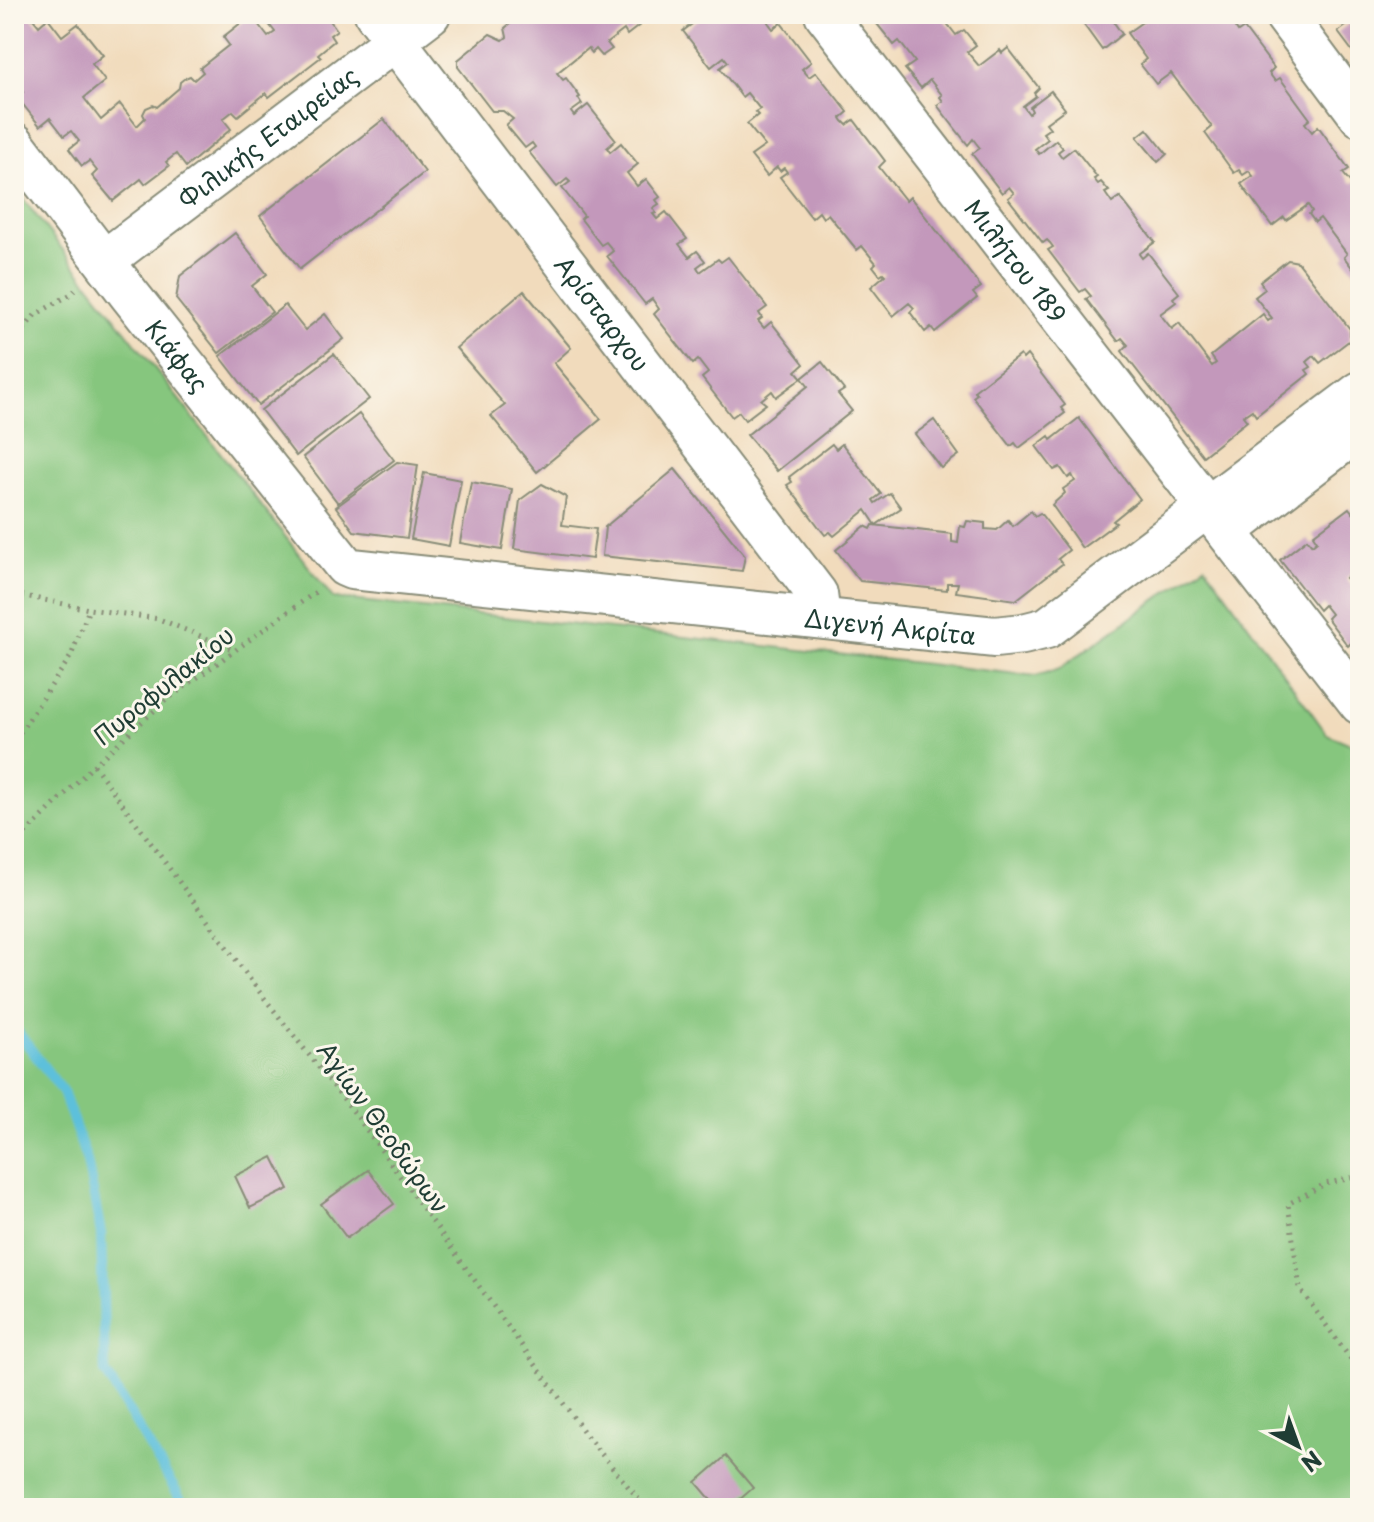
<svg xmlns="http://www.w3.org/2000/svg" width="1374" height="1522" font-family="'Playpen Sans',sans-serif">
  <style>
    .green { fill: #86c67e; stroke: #528259; stroke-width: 2 }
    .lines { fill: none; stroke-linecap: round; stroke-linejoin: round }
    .stream { stroke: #5dc0db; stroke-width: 10 }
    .building { fill: #c398bb }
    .minor-casing { stroke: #888c78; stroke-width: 44 }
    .path { stroke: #888c78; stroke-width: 5; stroke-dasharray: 2 6; stroke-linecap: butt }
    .minor { stroke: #fff; stroke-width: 40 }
    .labels { text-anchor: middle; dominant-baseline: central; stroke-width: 6; stroke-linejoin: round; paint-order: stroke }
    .street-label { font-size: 24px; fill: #1f3d34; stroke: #fbf7ec }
  </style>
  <rect width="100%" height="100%" fill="#fbf7ec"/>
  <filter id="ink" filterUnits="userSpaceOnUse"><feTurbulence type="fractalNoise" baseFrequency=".0125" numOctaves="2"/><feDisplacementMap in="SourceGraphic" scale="16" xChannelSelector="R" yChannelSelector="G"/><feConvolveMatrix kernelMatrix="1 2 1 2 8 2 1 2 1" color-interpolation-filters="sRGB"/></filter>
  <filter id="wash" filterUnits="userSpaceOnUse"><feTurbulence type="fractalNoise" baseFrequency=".006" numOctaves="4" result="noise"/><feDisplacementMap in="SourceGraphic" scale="32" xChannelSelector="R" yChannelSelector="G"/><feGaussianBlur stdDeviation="1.8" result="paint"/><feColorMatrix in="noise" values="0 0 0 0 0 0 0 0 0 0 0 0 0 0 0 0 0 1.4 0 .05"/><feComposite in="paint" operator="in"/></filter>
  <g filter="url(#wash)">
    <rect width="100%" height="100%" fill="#f1dbbc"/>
    <polygon class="green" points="14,187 333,598 1036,676 1059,669 1205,565 1327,734 1360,748 1360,1508 14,1508"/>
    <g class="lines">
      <polyline class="stream" points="14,1027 63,1092 87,1161 101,1233 105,1372 186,1508"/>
    </g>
    <g id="blocks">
      <g class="building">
        <polygon points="14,14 16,17 20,14 29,14 39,26 48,18 62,36 78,24 103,55 92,64 105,81 84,98 101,120 120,104 137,126 145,118 143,114 146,108 153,105 157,107 179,88 180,82 185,78 190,76 194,80 203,72 200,68 229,45 223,37 251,15 268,37 275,32 261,14 325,14 337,30 330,35 334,41 318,54 321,57 269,97 266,93 238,116 233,111 223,119 231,129 186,167 176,154 166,162 169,166 145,184 141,179 113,201 92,176 97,171 89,161 82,166 69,149 79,141 71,131 64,136 50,118 40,126 17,97 23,92 14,81"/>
        <polygon points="522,14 654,14 627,35 624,30 607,43 612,49 602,56 596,49 592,53 588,48 557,73 563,80 566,78 580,97 578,98 582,104 571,112 574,116 588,105 616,140 607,148 610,152 621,143 638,164 627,173 637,186 646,179 660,197 656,200 659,204 653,208 656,213 653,214 657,219 666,212 687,239 679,244 689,257 697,251 705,261 697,267 700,272 718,259 721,262 728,257 767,307 759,313 762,318 758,321 764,328 771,322 804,364 796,371 802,378 822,362 844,390 838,394 852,411 777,471 747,435 808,386 802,378 776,397 772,391 761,400 766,404 745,420 739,412 732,417 702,378 708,373 698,360 693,364 654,314 659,309 657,306 652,299 645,304 607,256 613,251 611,248 606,242 601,245 581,219 584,216 562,188 570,182 567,179 557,187 529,152 535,147 532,143 525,148 506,125 513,119 503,111 492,111 458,67 458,60 490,34 503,40 507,37 505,28"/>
        <polygon points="697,14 772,14 775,18 768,22 773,29 781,23 811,62 802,69 809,77 816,72 848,112 841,118 843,121 847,125 854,120 885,161 879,167 882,171 906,201 910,197 981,287 973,293 977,298 935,332 931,327 925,332 910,312 914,308 909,303 893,316 871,287 885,275 883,273 880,275 873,266 876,263 862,246 857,250 828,214 823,218 819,212 812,218 780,177 787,172 784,168 780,171 777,167 767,176 751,156 765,146 747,124 758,115 755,112 760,109 747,93 742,97 720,68 728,62 724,57 711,67 683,31 700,18"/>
        <polygon points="869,14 946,14 942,17 956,35 964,30 976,45 967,52 979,66 1000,50 1002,53 1008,48 1039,88 1034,93 1036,96 1023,106 1029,114 1032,111 1030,107 1051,91 1065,109 1046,123 1050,128 1043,133 1048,139 1035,149 1039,154 1056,140 1063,148 1058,152 1062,157 1074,148 1097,177 1094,179 1098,184 1101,182 1109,191 1105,193 1112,203 1120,197 1155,242 1139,254 1142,258 1148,253 1179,293 1173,298 1176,302 1160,314 1172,329 1179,323 1212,366 1216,363 1211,356 1263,314 1268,321 1272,318 1255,297 1265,289 1260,282 1288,260 1298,262 1350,329 1350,340 1320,363 1314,356 1307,362 1311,367 1306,370 1309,374 1256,416 1252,410 1243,416 1247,421 1203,456 1122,351 1128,345 1122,338 1118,341 1086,299 1091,296 1085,289 1080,292 1048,250 1053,247 1050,243 1047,240 1043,243 1008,198 1014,193 1009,187 1002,193 972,154 980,148 976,143 973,139 968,145 937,105 943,101 940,97 942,95 930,80 921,88 905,69 915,62 899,41 894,45"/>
        <polygon points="1076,14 1108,14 1122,34 1102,50"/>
        <polygon points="1141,14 1237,14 1242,21 1234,26 1238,32 1244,28 1274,68 1269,73 1275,81 1280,78 1310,119 1305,123 1312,132 1318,126 1349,169 1343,173 1346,177 1351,183 1360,180 1360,278 1344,257 1347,254 1320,218 1315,222 1309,214 1312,211 1308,205 1286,220 1284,217 1272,226 1241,184 1253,176 1249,171 1243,175 1239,170 1234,173 1205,133 1212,127 1171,73 1156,84 1140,64 1146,59 1127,33 1145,20"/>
        <polygon points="1341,14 1360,14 1360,52 1356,56 1338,32 1351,22"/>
        <polygon points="384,119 425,172 300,269 260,216"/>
        <polygon points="1147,129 1167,154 1158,162 1137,137"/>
        <polygon points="235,233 267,274 252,286 272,312 219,353 176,299 180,276"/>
        <polygon points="524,291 571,348 554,363 601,419 537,472 491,416 505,405 456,348"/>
        <polygon points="285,305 305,330 325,314 344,339 258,405 220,356"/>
        <polygon points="334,354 369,399 296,456 261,410"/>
        <polygon points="1020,355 1023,359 1027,355 1065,405 1061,408 1065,413 1019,448 1015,443 1011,446 973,397 977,394 974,391"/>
        <polygon points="359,414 394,460 338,503 303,457"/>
        <polygon points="1079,418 1140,499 1113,521 1116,523 1082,548 1052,505 1065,493 1063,489 1075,481 1072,475 1068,478 1060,467 1054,470 1036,446 1049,436 1051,440"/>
        <polygon points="934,420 959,455 941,468 915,434"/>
        <polygon points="832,444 836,449 842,444 881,494 873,500 875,503 890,493 901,508 876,525 866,510 834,536 830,532 825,535 787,485 792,482 789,477"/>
        <polygon points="397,462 418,465 407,538 354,531 336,507"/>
        <polygon points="675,469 745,556 742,571 602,556 605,527"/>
        <polygon points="424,473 461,480 449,546 411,539"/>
        <polygon points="471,482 512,489 502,550 460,543"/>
        <polygon points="542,484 566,497 562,525 596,529 592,559 514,549 520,500"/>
        <polygon points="1349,508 1353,513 1357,510 1360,515 1360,567 1346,578 1355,590 1360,587 1360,665 1352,655 1357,651 1355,646 1352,642 1348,646 1327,618 1331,614 1324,605 1319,610 1280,560 1307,539 1312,545 1317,541 1313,535"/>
        <polygon points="1031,511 1035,516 1040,513 1069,550 1058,559 1062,564 1016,600 956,592 958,583 947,583 947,590 860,581 836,550 865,526 871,529 873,525 952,534 952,542 958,543 960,526 965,527 967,521 985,523 985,529 997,530 1008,520 1013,526"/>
        <polygon points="273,1157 289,1189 250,1208 235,1176"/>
        <polygon points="368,1170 394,1204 347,1238 321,1204"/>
        <polygon points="726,1456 753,1488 730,1508 718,1508 696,1482"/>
      </g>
    </g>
  </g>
  <g filter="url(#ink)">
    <use href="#blocks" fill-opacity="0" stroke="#888c78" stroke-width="2"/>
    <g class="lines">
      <g class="minor-casing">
        <g id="minor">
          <path id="s1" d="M375,14L817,594L820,617"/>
          <path id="s2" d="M825,14L1360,704"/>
          <polyline points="1284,14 1360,116"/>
          <path id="s3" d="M14,143L129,294L345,566L352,569L995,637L1023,634L1047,628L1360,392"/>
          <path id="s4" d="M105,260L430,14"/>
          <polyline points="1227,531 1360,429"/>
        </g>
      </g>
      <g class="path">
        <polyline points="14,342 35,315 71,294 79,286"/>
        <polyline points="14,594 89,609"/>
        <polyline points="14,738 21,731 71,656 89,609 159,619 232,649"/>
        <polyline points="94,765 258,990 353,1111 589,1439 646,1508"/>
        <polyline points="14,845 94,765 165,701 317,591"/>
        <polyline points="1360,1176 1325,1184 1288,1204 1300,1289 1360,1372"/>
      </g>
      <use href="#minor" class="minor"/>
    </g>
  </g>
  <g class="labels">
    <g class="street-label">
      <text stroke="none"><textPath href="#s4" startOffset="204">Φιλικής Εταιρείας</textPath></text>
      <text stroke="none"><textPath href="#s2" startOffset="312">Μιλήτου 189</textPath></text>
      <text stroke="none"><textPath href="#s1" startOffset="376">Αρίσταρχου</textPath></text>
      <text stroke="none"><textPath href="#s3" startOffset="268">Κιάφας</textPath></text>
      <text stroke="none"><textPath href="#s3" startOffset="1086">Διγενή Ακρίτα</textPath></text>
      <text transform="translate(163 685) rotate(-39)">Πυροφυλακίου</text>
      <text transform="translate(384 1127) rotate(54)">Αγίων Θεοδώρων</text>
    </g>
  </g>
  <rect width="1374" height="1522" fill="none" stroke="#fbf7ec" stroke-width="48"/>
  <g transform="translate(1298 1446) rotate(139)" stroke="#fbf7ec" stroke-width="6" paint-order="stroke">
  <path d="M0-6L14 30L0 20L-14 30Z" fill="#1f3d34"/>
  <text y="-12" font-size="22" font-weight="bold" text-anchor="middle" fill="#1f3d34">N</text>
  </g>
</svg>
